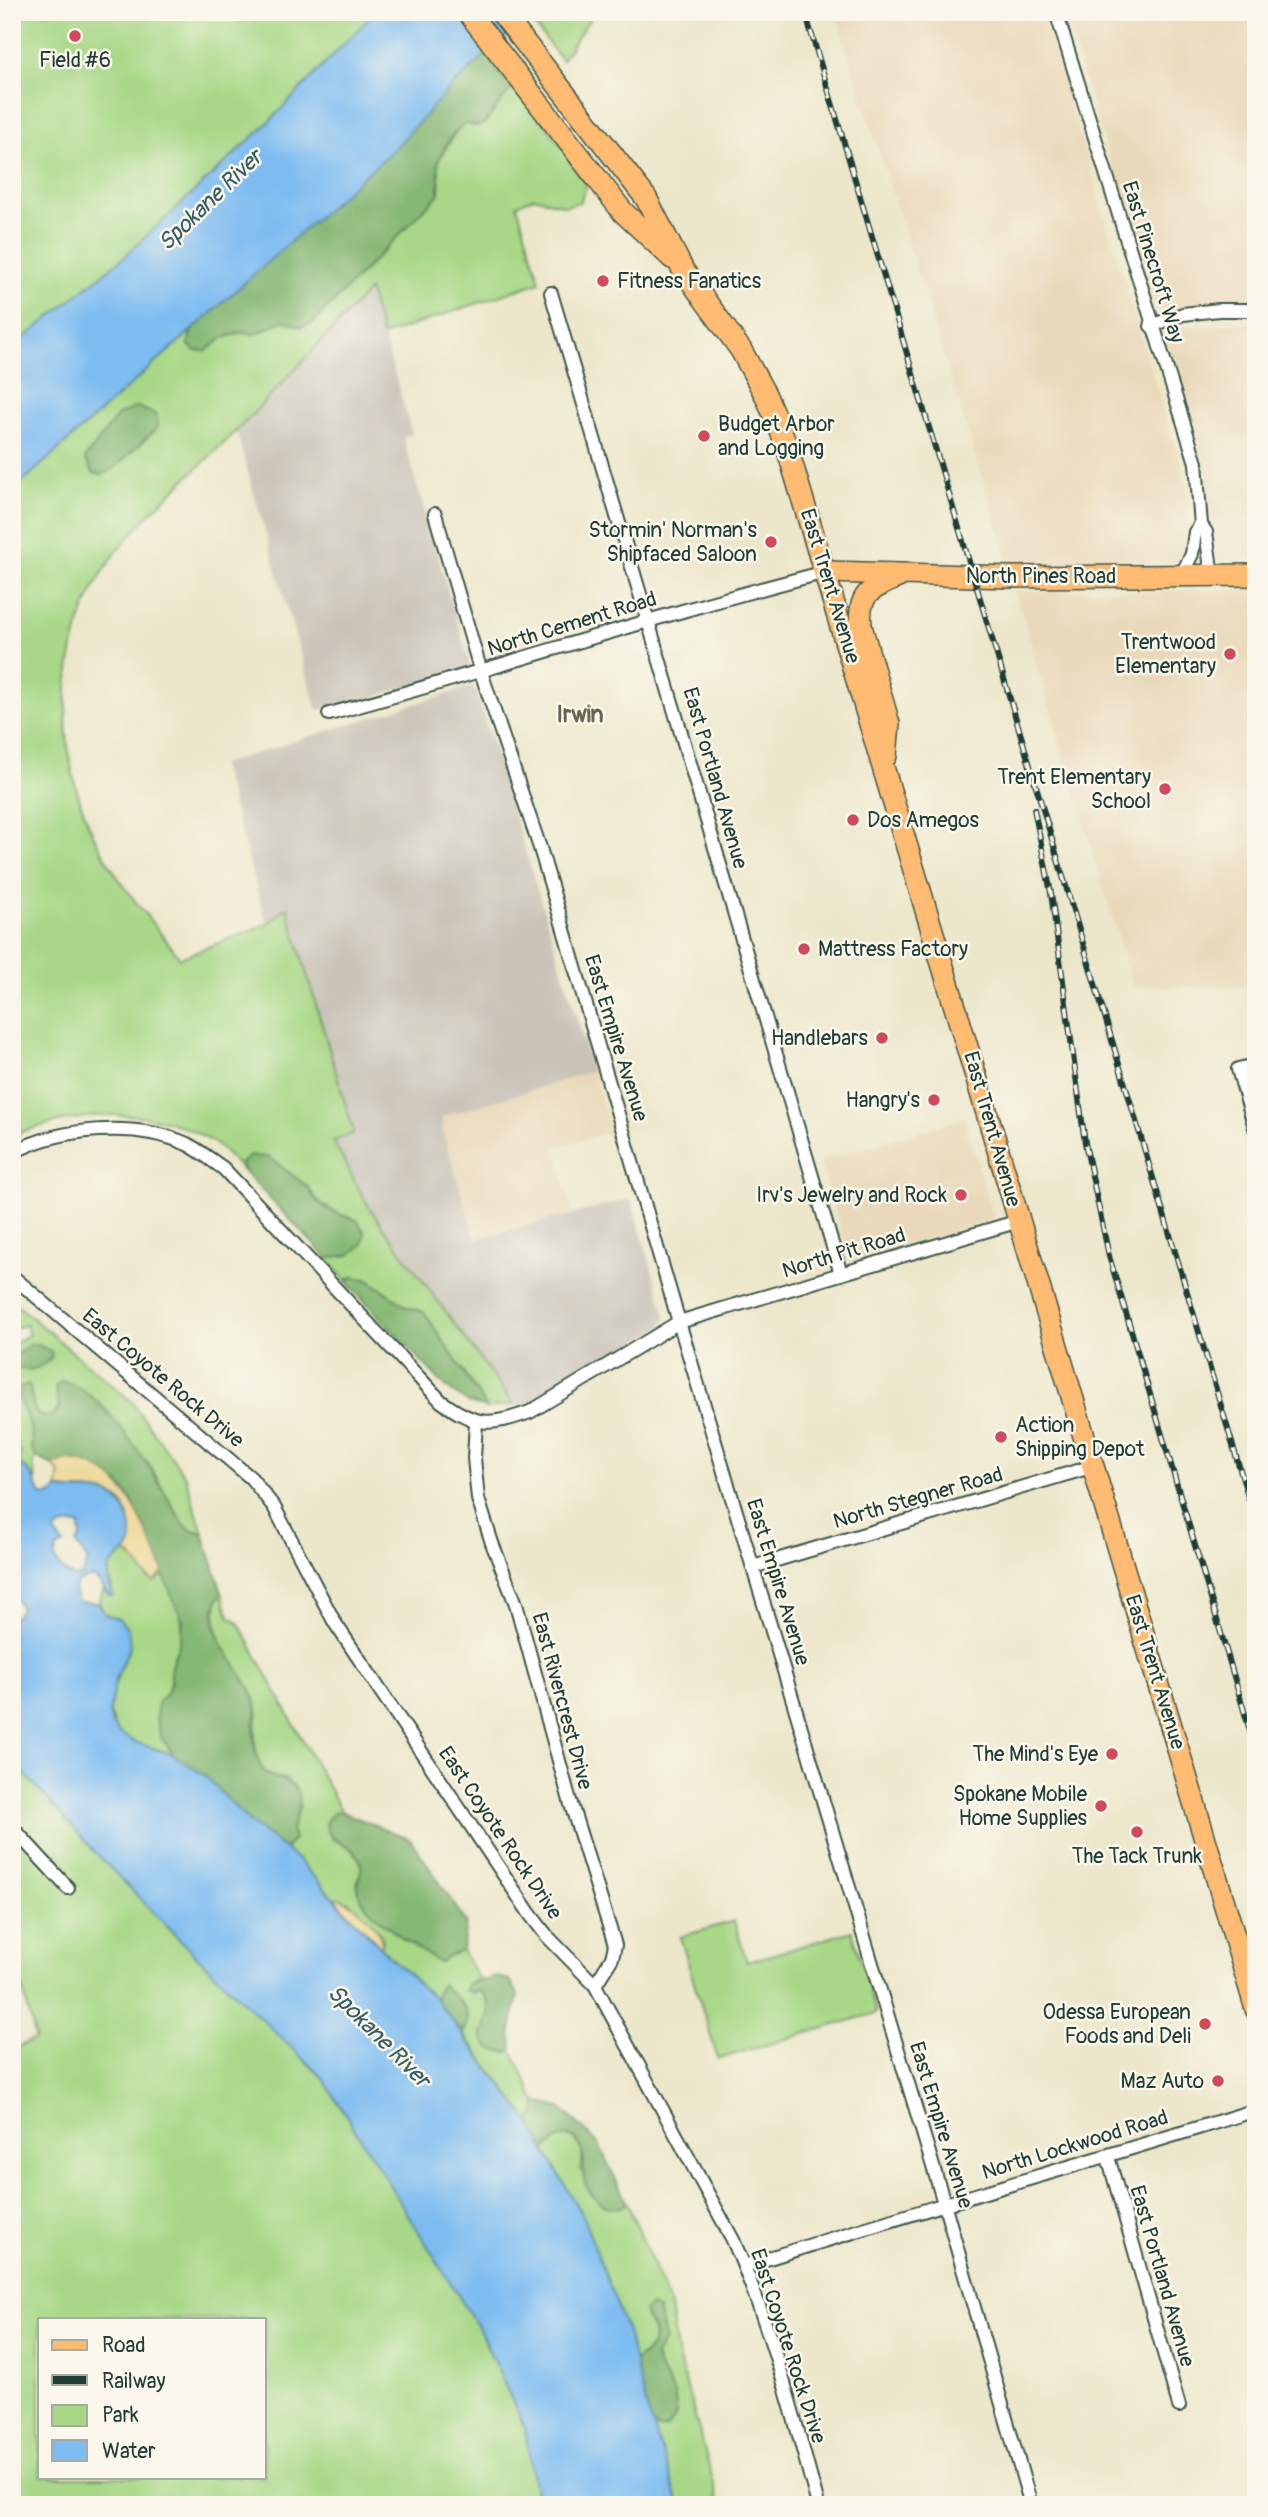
<svg xmlns="http://www.w3.org/2000/svg" width="1268" height="2517" font-family="Pangolin,sans-serif">
  <style>
    .built { fill: #e9d9ba }
    .industrial { fill: #c9c3b8 }
    .green { fill: #a8d887; stroke: #648a5e; stroke-width: 2; fill-rule: evenodd }
    .forest { fill: #86b874; stroke: #527a54; stroke-width: 2 }
    .sand { fill: #eeda9e; stroke: #868c69; stroke-width: 2 }
    .water { fill: #7dbcf1; stroke: #4e7c92; stroke-width: 2; fill-rule: evenodd }
    .lines { fill: none; stroke-linecap: round; stroke-linejoin: round }
    .street-casing { stroke: #3e564a; stroke-width: 16 }
    .primary-casing { stroke: #3e564a; stroke-width: 24 }
    .street { stroke: #fff; stroke-width: 12 }
    .primary { stroke: #ffbb71; stroke-width: 21 }
    .rail-casing { stroke: #1f3d34; stroke-width: 6 }
    .rail { stroke: #fbf7ec; stroke-width: 3.5; stroke-dasharray: 10; stroke-linecap: butt }
    .poi-dot { fill: #d1495b; stroke: #fbf7ec; stroke-width: 2.5 }
    .labels { text-anchor: middle; dominant-baseline: central; stroke-width: 5; stroke-linejoin: round; paint-order: stroke }
    .poi-label { font-size: 21px; fill: #1f3d34; stroke: #fbf7ec; text-anchor: end }
    .street-label { font-size: 21px; fill: #1f3d34; stroke: #fbf7ec }
    .water-label { font-size: 23px; font-style: italic; fill: #365d63; stroke: #fbf7ec }
    .neighbourhood-label { font-size: 23px; font-weight: bold; fill: #676653; stroke: #fbf7ec }
  </style>
  <rect width="100%" height="100%" fill="#fbf7ec"/>
  <filter id="ink" filterUnits="userSpaceOnUse"><feTurbulence type="fractalNoise" baseFrequency=".0143" numOctaves="2"/><feDisplacementMap in="SourceGraphic" scale="14" xChannelSelector="R" yChannelSelector="G"/><feConvolveMatrix kernelMatrix="1 2 1 2 8 2 1 2 1" color-interpolation-filters="sRGB"/></filter>
  <filter id="wash" filterUnits="userSpaceOnUse"><feTurbulence type="fractalNoise" baseFrequency=".00686" numOctaves="4" result="noise"/><feDisplacementMap in="SourceGraphic" scale="28" xChannelSelector="R" yChannelSelector="G"/><feGaussianBlur stdDeviation="1.57" result="paint"/><feColorMatrix in="noise" values="0 0 0 0 0 0 0 0 0 0 0 0 0 0 0 0 0 1.4 0 .05"/><feComposite in="paint" operator="in"/></filter>
  <g filter="url(#wash)">
    <rect width="100%" height="100%" fill="#ece7ca"/>
    <g class="built">
      <polygon points="835,12 1042,12 1182,470 1187,497 1190,540 1189,547 1184,558 1176,561 1011,569"/>
      <polygon points="1064,12 1256,12 1256,301 1226,301 1166,312 1160,311 1154,305"/>
      <polygon points="1256,323 1256,561 1221,561 1215,558 1210,546 1206,476 1168,355 1166,343 1174,332 1186,328"/>
      <polygon points="1256,590 1256,987 1133,987 1015,591"/>
      <polygon points="593,1071 611,1132 556,1147 572,1214 474,1239 443,1132 441,1117"/>
      <polygon points="964,1118 994,1219 850,1262 820,1161"/>
    </g>
    <g class="industrial">
      <polygon points="370,290 412,434 403,437 470,665 468,669 338,707 317,710 236,431"/>
      <polygon points="472,686 476,690 593,1071 442,1117 443,1132 475,1239 631,1199 666,1317 662,1327 522,1409 514,1405 370,1209 333,1140 354,1133 288,908 267,924 221,764"/>
    </g>
    <g class="green">
      <polygon points="12,12 375,12 268,123 124,257 12,348"/>
      <path d="M451,12H459L571,159L569,161L587,185L580,202L565,206L534,197L517,205L540,282L382,336L369,290C324,338 280,387 234,433C194,473 149,509 115,554C59,629 53,738 88,823C108,873 147,915 180,958L267,924L287,907L354,1133L333,1141L370,1209L514,1405L487,1408L424,1312L407,1307L367,1279H348L350,1286L327,1258L335,1257L357,1220C335,1213 319,1207 308,1187L241,1163L245,1173C235,1163 225,1151 214,1143C153,1102 79,1112 12,1135V491L192,330L188,344L206,351L223,338L243,332L256,334L284,320L301,327L313,323L438,195L440,187L438,162L455,133L419,86L454,59L493,111Z"/>
      <polygon points="533,12 594,12 562,60 528,17"/>
      <path d="M12,1301L131,1401L185,1476L203,1533L192,1530L183,1524L148,1462L57,1397L59,1408L54,1415L42,1417C33,1410 30,1402 31,1391L19,1400C22,1408 27,1415 29,1422C33,1435 30,1445 36,1457L33,1464L36,1481L27,1469L19,1465L21,1452L12,1445V1344L29,1335L26,1325L12,1328Z"/>
      <path d="M126,1552L138,1563L148,1579L158,1580L164,1572C172,1592 186,1614 181,1636C180,1645 174,1653 172,1662C167,1683 176,1684 158,1702L161,1737L174,1755C156,1749 137,1745 122,1735C96,1716 120,1670 130,1647L119,1619L104,1613L99,1603L104,1589L108,1595L112,1588C105,1570 108,1561 126,1552Z"/>
      <path d="M222,1593L229,1616L238,1622L342,1812H334L332,1839L346,1845L359,1857L362,1869L357,1883L360,1897L403,1940L448,1956L462,1951L479,1979L467,1984L471,1993L480,1991C494,2003 489,2020 481,2033L506,2053L512,2050L536,2102V2112L530,2122L463,2033C477,2012 458,1994 437,1992L436,2000L382,1949L383,1940L378,1929L349,1902L333,1897L296,1858L285,1849L294,1839L291,1829L300,1805L287,1779C282,1778 275,1778 270,1776C251,1766 254,1730 258,1713C243,1685 199,1622 222,1593Z"/>
      <path d="M12,1760L96,1853L189,1949L323,2078L478,2327L525,2428L537,2505H15L13,2049L36,2039L16,1963L12,1967ZM40,2319H264V2477H40Z"/>
      <polygon points="734,1921 747,1962 852,1931 876,2013 718,2059 680,1937"/>
      <path d="M569,2136C585,2146 583,2154 581,2171L619,2208L627,2203L669,2302L678,2356L720,2505H680L652,2425L659,2429L667,2381L657,2368L655,2356C667,2335 665,2333 658,2310L645,2318C661,2338 654,2348 634,2361L626,2329L583,2217L545,2150L558,2137Z"/>
    </g>
    <g class="forest">
      <path d="M486,55L511,89L484,124L477,126L466,124C454,131 438,151 438,166C438,176 441,185 438,195L313,323L301,327L284,320L256,334L242,332L223,338L206,351H195L188,344L192,330Z"/>
      <polygon points="137,407 157,415 157,428 116,467 102,475 93,473 85,458 118,415"/>
      <polygon points="250,1156 269,1157 308,1187 316,1201 333,1212 357,1220 365,1233 363,1244 350,1255 327,1258 245,1173 241,1163"/>
      <polygon points="353,1277 367,1279 407,1307 424,1312 487,1408 469,1403 446,1387 350,1286 348,1279"/>
      <path d="M37,1344L51,1352L52,1356C44,1368 25,1375 13,1365L15,1356L29,1345Z"/>
      <path d="M61,1381C106,1387 161,1486 183,1524L192,1530L203,1533L222,1593C194,1629 245,1668 255,1699C259,1710 255,1719 254,1730C253,1741 256,1757 261,1767C270,1784 301,1774 299,1804C299,1811 293,1821 291,1829L294,1839L285,1849L248,1821L205,1776L174,1755L161,1737L156,1719L158,1702L167,1692L171,1683V1667L181,1639L183,1622L132,1500L118,1482L68,1460L53,1465L36,1457L31,1447L32,1440L29,1422L19,1400L21,1386L29,1384L35,1412L43,1417L53,1415L59,1408L55,1387Z"/>
      <path d="M334,1812H342L410,1839L466,1922L462,1951L448,1956L440,1963C419,1950 370,1919 360,1896C354,1883 365,1871 360,1859C351,1839 327,1848 326,1821Z"/>
      <path d="M497,1977L510,1980L518,1995L511,2031L512,2050C496,2056 486,2048 481,2034C489,2020 494,2003 480,1991H465L467,1984Z"/>
      <path d="M442,1984C454,1999 478,2011 463,2033L436,2000L437,1992Z"/>
      <path d="M536,2102L561,2108L598,2143L627,2203C620,2208 615,2208 607,2206C600,2205 598,2201 594,2197C577,2179 587,2169 582,2151C575,2126 557,2138 545,2150L530,2122L536,2112Z"/>
      <path d="M652,2306L658,2310L665,2339L655,2356C658,2373 671,2382 675,2398C676,2404 676,2410 676,2416L666,2428L659,2429L652,2425L634,2361C646,2354 660,2343 652,2327C649,2320 645,2319 644,2311Z"/>
    </g>
    <g class="sand">
      <path d="M68,1460C126,1462 144,1528 164,1572L154,1582C143,1576 136,1561 127,1552C132,1543 129,1535 128,1525C127,1519 127,1512 125,1508C116,1485 78,1492 57,1489L60,1474L53,1465Z"/>
      <path d="M333,1897C353,1899 385,1929 382,1949Z"/>
    </g>
    <g class="water">
      <polygon points="375,12 533,12 456,82 394,149 12,491 12,348 124,257 268,123"/>
      <path d="M12,1464C30,1465 35,1481 41,1495H51L57,1489C90,1494 116,1481 129,1520C132,1528 133,1538 130,1546C125,1558 107,1559 108,1575C108,1582 112,1589 113,1596L108,1595L101,1584L93,1577L77,1582L74,1589L78,1602L99,1603L104,1614L119,1619L128,1629L130,1647L116,1678L109,1713L112,1724L119,1733L135,1742L174,1755L205,1776L248,1821L296,1858L382,1949L436,2000L526,2117L583,2217L626,2329L647,2408L680,2505H537L525,2428L478,2327L323,2078L189,1949L96,1853L12,1760V1619L18,1614L21,1607L12,1593V1497L17,1495L18,1488L12,1484ZM75,1524L80,1526L81,1536L76,1544L88,1560L82,1576C68,1580 61,1568 54,1558L57,1548L64,1544L55,1534L57,1529L64,1525Z"/>
    </g>
  </g>
  <g filter="url(#ink)">
    <g class="lines">
      <g class="street-casing">
        <g id="street">
          <polyline points="1056,12 1196,463 1201,525 1206,532 1212,576"/>
          <polyline points="551,293 841,1274"/>
          <polyline points="1151,326 1183,314 1219,310 1256,310"/>
          <polyline points="435,514 481,672 540,848 679,1322 944,2203 1031,2505"/>
          <polyline points="1181,576 1192,554 1195,532 1201,525"/>
          <path d="M329,714C496,669 659,614 826,572"/>
          <polyline points="1256,1065 1238,1069 1256,1131"/>
          <path d="M12,1153C60,1127 136,1121 187,1144C199,1150 211,1160 223,1168L441,1401C476,1427 490,1426 530,1412L679,1322L1019,1221"/>
          <path d="M12,1276L251,1478L274,1507L335,1623L530,1914L547,1936L595,1985L733,2240C770,2325 794,2416 818,2505"/>
          <polyline points="476,1422 474,1458 478,1499 492,1543 516,1604 570,1801 615,1945 612,1958 595,1985"/>
          <polyline points="753,1567 1094,1466"/>
          <polyline points="12,1827 68,1888"/>
          <polyline points="1108,2157 1179,2406"/>
          <path d="M744,2266C914,2212 1086,2163 1256,2110"/>
        </g>
      </g>
      <g class="primary-casing">
        <g id="primary">
          <polyline points="468,12 623,212 672,258"/>
          <polyline points="501,12 646,198 683,270 741,350 766,396 786,444 1256,2009"/>
          <polyline points="826,572 1011,577 1256,575"/>
          <path d="M886,756L889,724L861,626C857,592 873,588 900,576"/>
        </g>
      </g>
      <use href="#street" class="street"/>
      <use href="#primary" class="primary"/>
      <g class="rail-casing">
        <g id="rail">
          <polyline points="805,12 1256,1523"/>
          <polyline points="1034,809 1051,893 1085,1143 1109,1256 1256,1751"/>
        </g>
      </g>
      <use href="#rail" class="rail"/>
    </g>
  </g>
  <g class="poi-dot">
    <circle cx="75" cy="36" r="7"/>
    <circle cx="603" cy="281" r="7"/>
    <circle cx="704" cy="436" r="7"/>
    <circle cx="771" cy="542" r="7"/>
    <circle cx="1230" cy="654" r="7"/>
    <circle cx="1165" cy="789" r="7"/>
    <circle cx="853" cy="820" r="7"/>
    <circle cx="804" cy="949" r="7"/>
    <circle cx="882" cy="1038" r="7"/>
    <circle cx="934" cy="1100" r="7"/>
    <circle cx="961" cy="1195" r="7"/>
    <circle cx="1001" cy="1437" r="7"/>
    <circle cx="1112" cy="1754" r="7"/>
    <circle cx="1101" cy="1806" r="7"/>
    <circle cx="1137" cy="1832" r="7"/>
    <circle cx="1205" cy="2024" r="7"/>
    <circle cx="1218" cy="2081" r="7"/>
  </g>
  <g class="labels">
    <g class="poi-label">
      <text x="75" y="60" text-anchor="middle">Field #6</text>
      <text x="617" y="281" text-anchor="start">Fitness Fanatics</text>
      <text x="718" y="424" text-anchor="start">Budget Arbor<tspan x="718" dy="24">and Logging</tspan></text>
      <text x="757" y="530">Stormin' Norman's<tspan x="757" dy="24">Shipfaced Saloon</tspan></text>
      <text x="1216" y="642">Trentwood<tspan x="1216" dy="24">Elementary</tspan></text>
      <text x="1151" y="777">Trent Elementary<tspan x="1151" dy="24">School</tspan></text>
      <text x="867" y="820" text-anchor="start">Dos Amegos</text>
      <text x="818" y="949" text-anchor="start">Mattress Factory</text>
      <text x="868" y="1038">Handlebars</text>
      <text x="920" y="1100">Hangry's</text>
      <text x="947" y="1195">Irv's Jewelry and Rock</text>
      <text x="1015" y="1425" text-anchor="start">Action<tspan x="1015" dy="24">Shipping Depot</tspan></text>
      <text x="1098" y="1754">The Mind's Eye</text>
      <text x="1087" y="1794">Spokane Mobile<tspan x="1087" dy="24">Home Supplies</tspan></text>
      <text x="1137" y="1856" text-anchor="middle">The Tack Trunk</text>
      <text x="1191" y="2012">Odessa European<tspan x="1191" dy="24">Foods and Deli</tspan></text>
      <text x="1204" y="2081">Maz Auto</text>
    </g>
    <g class="street-label">
      <text transform="translate(1153 262) rotate(73)">East Pinecroft Way</text>
      <text x="1041" y="576">North Pines Road</text>
      <text transform="translate(830 586) rotate(73)">East Trent Avenue</text>
      <text transform="translate(572 624) rotate(-17)">North Cement Road</text>
      <text transform="translate(715 778) rotate(74)">East Portland Avenue</text>
      <text transform="translate(616 1038) rotate(73)">East Empire Avenue</text>
      <text transform="translate(992 1129) rotate(74)">East Trent Avenue</text>
      <text transform="translate(844 1253) rotate(-17)">North Pit Road</text>
      <text transform="translate(163 1378) rotate(40)">East Coyote Rock Drive</text>
      <text transform="translate(918 1498) rotate(-16)">North Stegner Road</text>
      <text transform="translate(778 1582) rotate(73)">East Empire Avenue</text>
      <text transform="translate(1155 1672) rotate(73)">East Trent Avenue</text>
      <text transform="translate(562 1701) rotate(75)">East Rivercrest Drive</text>
      <text transform="translate(500 1833) rotate(56)">East Coyote Rock Drive</text>
      <text transform="translate(941 2125) rotate(73)">East Empire Avenue</text>
      <text transform="translate(1075 2145) rotate(-17)">North Lockwood Road</text>
      <text transform="translate(1162 2276) rotate(74)">East Portland Avenue</text>
      <text transform="translate(788 2346) rotate(72)">East Coyote Rock Drive</text>
    </g>
    <g class="water-label">
      <text transform="translate(210 200) rotate(-44)">Spokane River</text>
      <text transform="translate(379 2036) rotate(45)">Spokane River</text>
    </g>
    <g class="neighbourhood-label">
      <text x="580" y="714">Irwin</text>
    </g>
  </g>
  <rect width="1268" height="2517" fill="none" stroke="#fbf7ec" stroke-width="42"/>
  <rect x="38" y="2318" width="228" height="161" fill="#fbf7ec" stroke="#a3ada2" stroke-width="2"/>
  <rect x="52" y="2340" width="35" height="10" fill="#ffbb71" stroke="#a3ada2" stroke-width="2"/>
  <text x="102" y="2352" font-size="21" fill="#1f3d34">Road</text>
  <rect x="52" y="2375" width="35" height="10" fill="#1f3d34" stroke="#a3ada2" stroke-width="2"/>
  <text x="102" y="2388" font-size="21" fill="#1f3d34">Railway</text>
  <rect x="52" y="2405" width="35" height="21" fill="#a8d887" stroke="#a3ada2" stroke-width="2"/>
  <text x="102" y="2422" font-size="21" fill="#1f3d34">Park</text>
  <rect x="52" y="2440" width="35" height="21" fill="#7dbcf1" stroke="#a3ada2" stroke-width="2"/>
  <text x="102" y="2458" font-size="21" fill="#1f3d34">Water</text>
</svg>
